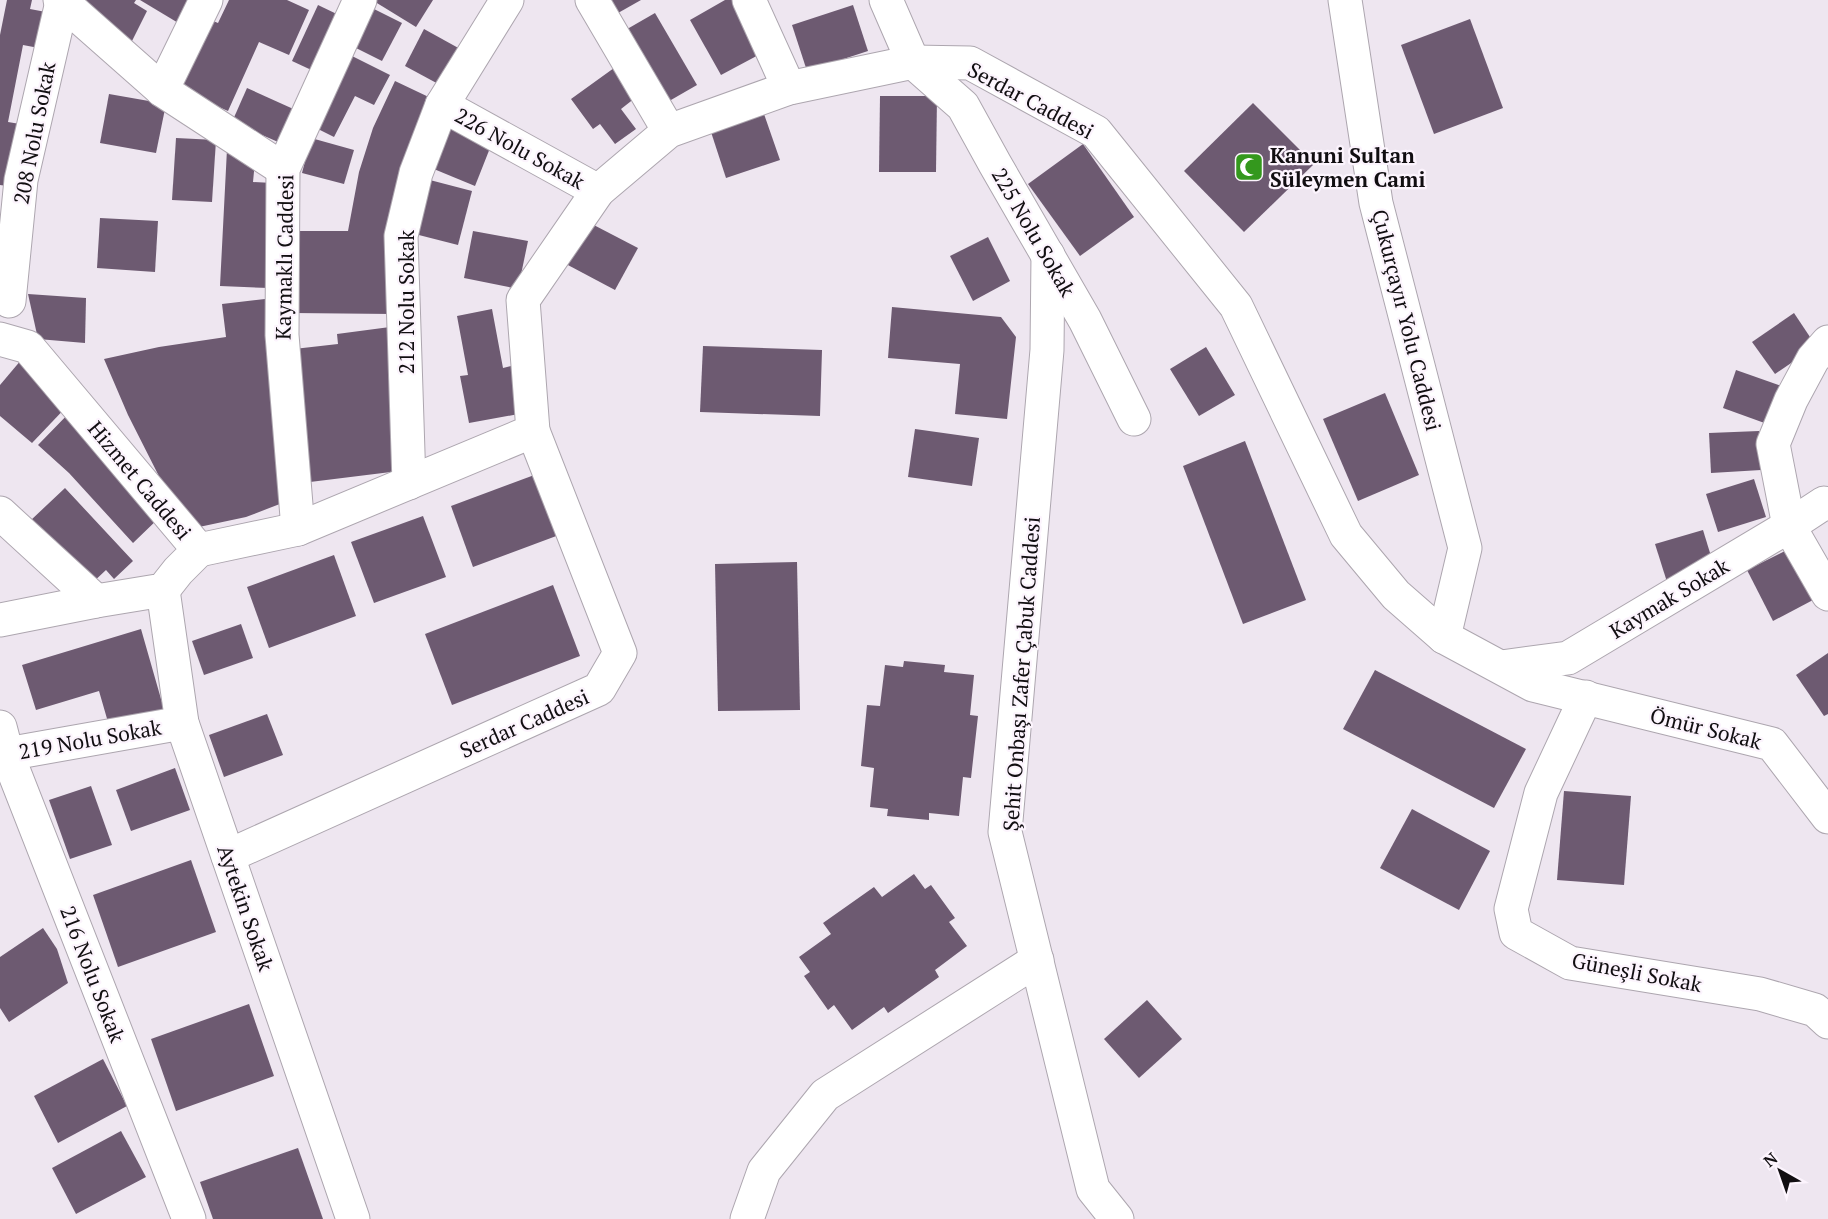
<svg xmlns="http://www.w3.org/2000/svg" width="1828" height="1219" font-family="'PT Serif',serif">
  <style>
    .building { fill: #6d5a71 }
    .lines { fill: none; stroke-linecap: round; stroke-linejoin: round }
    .minor-casing { stroke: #ada6af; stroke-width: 35 }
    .minor { stroke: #fff; stroke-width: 33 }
    .labels { text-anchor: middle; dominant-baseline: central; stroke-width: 4.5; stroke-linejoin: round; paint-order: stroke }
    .street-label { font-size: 21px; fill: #110e11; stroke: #fcf4fd }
    .poi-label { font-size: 21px; font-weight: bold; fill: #110e11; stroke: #fcf4fd; text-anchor: start }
  </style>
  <rect width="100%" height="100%" fill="#eee6f0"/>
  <g class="building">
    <polygon points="7,0 32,0 30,9 51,13 44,49 23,45 8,122 26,125 14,187 0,185 0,35"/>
    <polygon points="81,0 136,0 134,3 147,11 130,45"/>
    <polygon points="140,0 195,0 180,24"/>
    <polygon points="229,0 287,0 309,10 289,55 259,42 228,111 175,88 206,18 218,23"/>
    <polygon points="372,0 433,0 416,27"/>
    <polygon points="601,0 641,0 611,17"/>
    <polygon points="725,0 735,0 764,52 721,75 690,20"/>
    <polygon points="318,5 345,18 320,74 292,61"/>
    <polygon points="853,5 868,51 807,71 792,25"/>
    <polygon points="370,7 402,23 382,61 350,45"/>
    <polygon points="655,13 697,85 664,104 622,32"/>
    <polygon points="1470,19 1503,108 1434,134 1401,45"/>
    <polygon points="424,29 462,50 442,86 405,66"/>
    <polygon points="348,54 390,75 374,105 355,96 334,137 312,126"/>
    <polygon points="614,68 635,98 621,109 636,129 615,144 600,124 593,129 571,99"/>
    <polygon points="395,81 435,100 393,314 293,313 294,231 348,231 359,172 373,128"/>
    <polygon points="247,88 300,112 285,145 232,122"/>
    <polygon points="109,94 166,104 156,153 100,143"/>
    <polygon points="880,96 937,96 936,172 879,172"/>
    <polygon points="1253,103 1314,164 1244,232 1184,171"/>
    <polygon points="764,114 780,160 726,178 711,132"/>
    <polygon points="447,124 492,143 475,186 429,167"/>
    <polygon points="176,138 216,140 212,202 172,200"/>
    <polygon points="311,138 354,150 344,184 302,173"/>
    <polygon points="1083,144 1134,217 1080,256 1028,184"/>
    <polygon points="227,149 255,161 253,182 273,183 269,288 220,286"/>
    <polygon points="426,179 472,191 458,245 411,233"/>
    <polygon points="100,218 158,221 155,272 97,268"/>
    <polygon points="588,222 638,248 615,290 566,264"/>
    <polygon points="473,231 528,241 518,289 464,278"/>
    <polygon points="988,237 1010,281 973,301 950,256"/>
    <polygon points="28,294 86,298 85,343 38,339"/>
    <polygon points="265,299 285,502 246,517 199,527 168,494 128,415 104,359 159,347 226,337 222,304"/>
    <polygon points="892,307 1001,317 1016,337 1007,419 955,414 960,364 888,358"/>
    <polygon points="492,309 503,368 515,365 524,413 469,423 460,376 468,375 457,316"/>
    <polygon points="1794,313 1816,346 1775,374 1752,342"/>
    <polygon points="390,327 395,372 388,372 399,471 310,482 294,349 338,344 337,334"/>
    <polygon points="703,346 822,350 820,416 700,412"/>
    <polygon points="1206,347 1235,395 1199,416 1170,369"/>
    <polygon points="27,353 71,402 32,443 0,416 0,385"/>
    <polygon points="1736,370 1784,387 1770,425 1723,408"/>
    <polygon points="1385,393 1419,475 1358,501 1323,419"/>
    <polygon points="75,407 161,516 133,543 69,473 38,445"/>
    <polygon points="915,429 979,438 972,486 908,477"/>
    <polygon points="1759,431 1761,470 1711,473 1709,433"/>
    <polygon points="1245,441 1306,600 1243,624 1183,466"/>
    <polygon points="537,474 559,535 473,567 451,506"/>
    <polygon points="1754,479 1766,517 1718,532 1706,494"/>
    <polygon points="65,488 133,561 114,579 106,570 90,585 30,521"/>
    <polygon points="423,516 446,577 374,603 351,542"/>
    <polygon points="1703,530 1714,566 1667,582 1655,544"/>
    <polygon points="1787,550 1813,600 1773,621 1747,570"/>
    <polygon points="334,555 356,616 269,648 247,587"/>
    <polygon points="797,562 800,710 718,711 715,564"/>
    <polygon points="553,585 580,656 452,705 425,634"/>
    <polygon points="241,624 253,658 204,675 192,641"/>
    <polygon points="141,629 165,713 110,729 99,691 36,710 22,665"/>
    <polygon points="1828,653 1828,714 1824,716 1796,675"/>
    <polygon points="904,661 945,665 944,672 974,675 970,715 978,716 971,778 963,777 959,816 929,813 929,820 887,816 888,809 870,807 874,768 861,766 867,705 880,706 885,665 903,667"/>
    <polygon points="1375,670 1526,749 1494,808 1343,729"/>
    <polygon points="267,714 283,755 224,777 209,735"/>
    <polygon points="175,768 190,810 131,831 116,790"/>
    <polygon points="91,786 112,845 70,859 49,800"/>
    <polygon points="1564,791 1631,796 1624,885 1557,880"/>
    <polygon points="1412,809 1490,851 1459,910 1380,868"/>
    <polygon points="191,860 216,932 118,967 93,895"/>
    <polygon points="914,874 925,889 931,885 955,918 949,922 967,946 935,970 939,977 888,1013 884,1007 852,1030 834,1005 828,1010 804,976 810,972 799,957 831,934 823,923 874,887 882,897"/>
    <polygon points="43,928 57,949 68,983 9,1022 0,1008 0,957"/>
    <polygon points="1147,1000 1182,1039 1139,1078 1104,1039"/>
    <polygon points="249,1004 274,1076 176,1111 151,1039"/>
    <polygon points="103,1059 127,1106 58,1143 34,1096"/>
    <polygon points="121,1131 146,1177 76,1214 52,1168"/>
    <polygon points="298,1148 323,1219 213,1219 200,1182"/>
  </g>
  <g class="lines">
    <g class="minor-casing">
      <g id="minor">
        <polyline points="60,0 162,90 283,169"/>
        <polyline points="592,0 669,131"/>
        <polyline points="749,0 789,88"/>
        <polyline points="886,0 913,62 963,106 995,164 1085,320 1134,419"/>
        <polyline points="1345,0 1376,203 1465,548 1444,637"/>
        <polyline points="162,90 206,0"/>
        <polyline points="442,105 598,191"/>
        <polyline points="1048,255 1047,350 1005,832 1093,1189 1117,1219"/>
        <polyline points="9,301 21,180 62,2"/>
        <polyline points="0,339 28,347 199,550 178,571 163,590 96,601 0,620"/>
        <polyline points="1828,342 1813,359 1791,400 1773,444 1789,526 1828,594"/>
        <polyline points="409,483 401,236 416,173 442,105 507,0"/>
        <polyline points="0,513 96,601"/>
        <polyline points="298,529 282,335 283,169 360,0"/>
        <polyline points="199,550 298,529 533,431 523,300 598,191 669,131 789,88 913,62 970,63 1096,132 1236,306 1346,535 1396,595 1444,637 1533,685 1772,744 1828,817"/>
        <polyline points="163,590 182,723 353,1219"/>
        <polyline points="1501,667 1568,658 1789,526 1824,503 1828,504"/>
        <polyline points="1586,697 1541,793 1511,909 1516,933 1570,963 1760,994 1815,1010 1828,1022"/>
        <polyline points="0,727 7,754 189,1219"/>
        <polyline points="0,759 7,754 182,723"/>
        <polyline points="228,856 599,689 620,653 533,431"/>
        <polyline points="747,1219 764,1171 825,1095 1037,960"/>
      </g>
    </g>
    <use href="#minor" class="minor"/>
  </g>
  <defs>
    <g id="mosque-square" transform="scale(1.5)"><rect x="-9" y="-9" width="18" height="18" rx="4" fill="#34981d" stroke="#fcf4fd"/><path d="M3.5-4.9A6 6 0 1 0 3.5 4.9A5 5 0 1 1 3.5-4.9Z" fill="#fff"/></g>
  </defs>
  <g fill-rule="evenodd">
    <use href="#mosque-square" x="1249" y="167"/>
  </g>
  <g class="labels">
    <g class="street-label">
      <text transform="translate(1031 100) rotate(28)">Serdar Caddesi</text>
      <text transform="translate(34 133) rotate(-79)">208 Nolu Sokak</text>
      <text transform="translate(520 148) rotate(29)">226 Nolu Sokak</text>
      <text transform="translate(1034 232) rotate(60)">225 Nolu Sokak</text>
      <text transform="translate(284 257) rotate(-89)">Kaymaklı Caddesi</text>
      <text transform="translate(406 302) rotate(-90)">212 Nolu Sokak</text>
      <text transform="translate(1407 320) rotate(76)">Çukurçayır Yolu Caddesi</text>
      <text transform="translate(140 480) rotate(50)">Hizmet Caddesi</text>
      <text transform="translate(1669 598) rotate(-31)">Kaymak Sokak</text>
      <text transform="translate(1021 674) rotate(-86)">Şehit Onbaşı Zafer Çabuk Caddesi</text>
      <text transform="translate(524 723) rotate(-24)">Serdar Caddesi</text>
      <text transform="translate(1706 728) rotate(14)">Ömür Sokak</text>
      <text transform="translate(90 739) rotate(-10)">219 Nolu Sokak</text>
      <text transform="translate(246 908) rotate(71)">Aytekin Sokak</text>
      <text transform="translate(1637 972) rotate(11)">Güneşli Sokak</text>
      <text transform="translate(93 974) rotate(69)">216 Nolu Sokak</text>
    </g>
    <g class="poi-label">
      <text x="1270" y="155">Kanuni Sultan<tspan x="1270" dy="24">Süleymen Cami</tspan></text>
    </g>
  </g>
  <g transform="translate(1780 1171) rotate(320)" stroke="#fcf4fd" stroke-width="4.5" paint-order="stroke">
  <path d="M0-4.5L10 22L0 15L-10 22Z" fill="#110e11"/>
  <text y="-9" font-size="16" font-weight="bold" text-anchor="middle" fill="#110e11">N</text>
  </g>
</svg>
